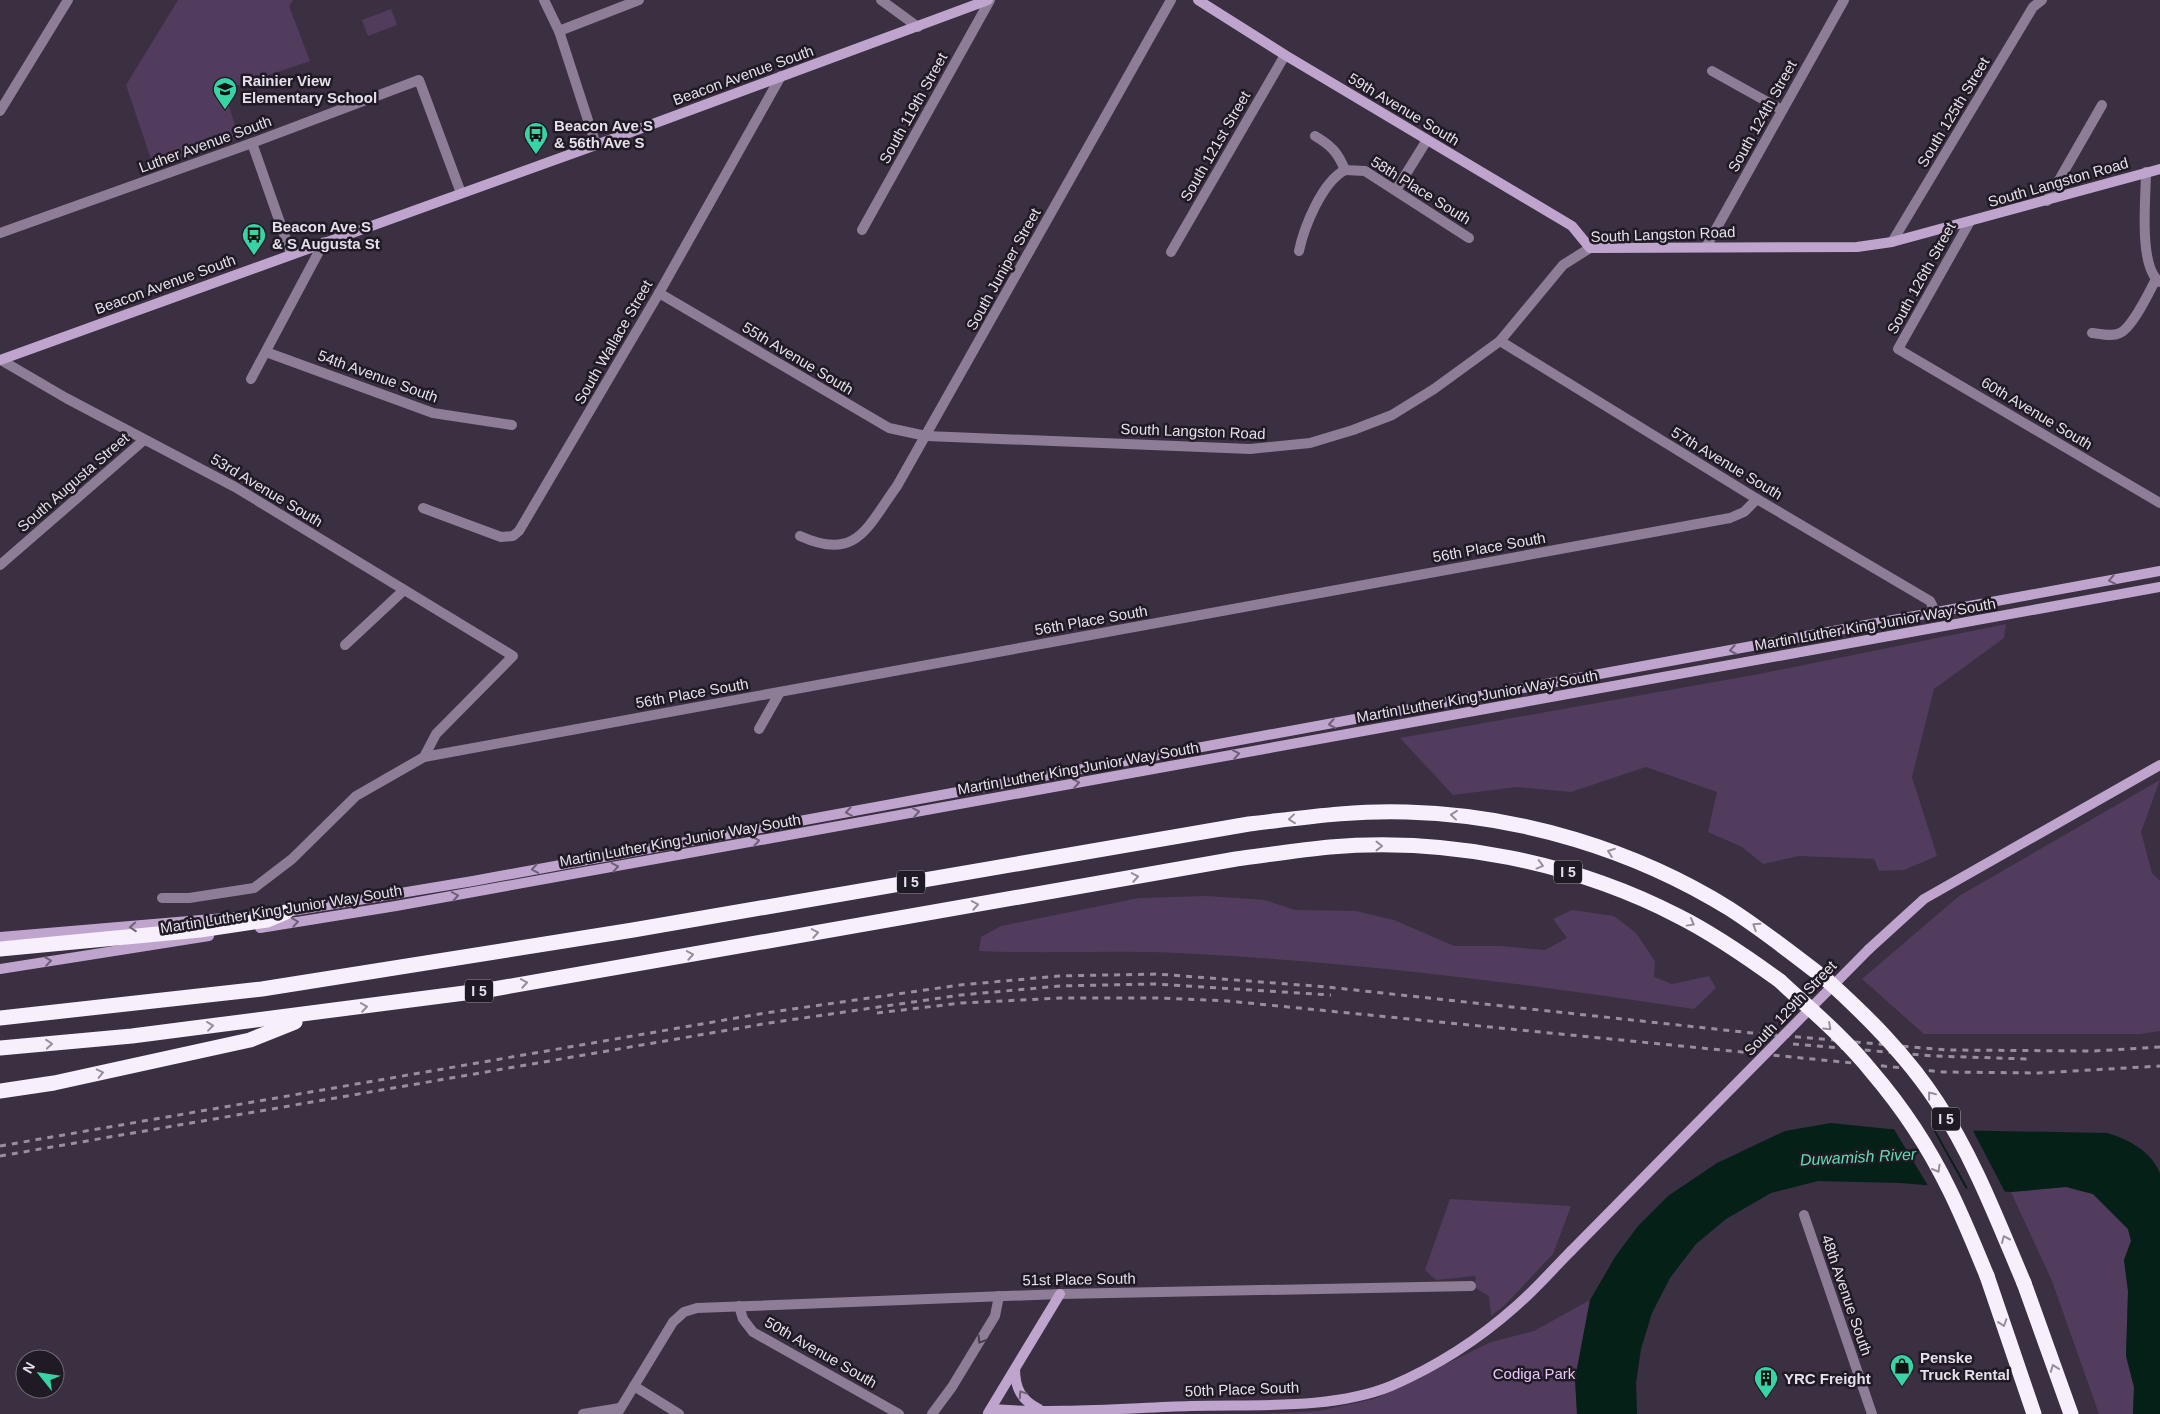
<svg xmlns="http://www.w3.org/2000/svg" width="2160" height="1414" font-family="Arial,sans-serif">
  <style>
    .green { fill: #513c5d }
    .water { fill: #052017 }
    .pier { fill: #3b2f42 }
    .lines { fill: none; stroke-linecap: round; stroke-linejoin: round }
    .street { stroke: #8d7d97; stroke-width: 10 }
    .secondary { stroke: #bfa5ce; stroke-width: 10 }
    .highway { stroke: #f7effc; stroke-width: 15 }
    .rail { stroke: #988e9d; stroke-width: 3; stroke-dasharray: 6 6; stroke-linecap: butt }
    .secondary-bridge { stroke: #bfa5ce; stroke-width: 10 }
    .highway-bridge { stroke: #f7effc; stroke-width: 15 }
    .oneway { stroke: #6f6078 }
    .oneway2 { stroke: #968f9a }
    .oneway3 { stroke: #463d4c }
    .labels { text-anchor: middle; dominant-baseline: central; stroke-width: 5; stroke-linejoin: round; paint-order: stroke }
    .shield { fill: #1f1a23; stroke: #aaa3ae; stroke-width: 1 }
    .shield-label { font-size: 14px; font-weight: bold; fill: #e6deea }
    .street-label { font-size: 15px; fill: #e6deea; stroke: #1f1a23 }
    .poi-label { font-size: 15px; font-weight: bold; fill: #e6deea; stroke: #1f1a23; text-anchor: start }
    .park-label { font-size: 15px; fill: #e7c7f9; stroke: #1f1a23 }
    .water-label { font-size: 16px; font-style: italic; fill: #62dcb2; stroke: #1f1a23 }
  </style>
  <rect width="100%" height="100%" fill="#3b2f42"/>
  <g class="green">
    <polygon points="178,0 293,0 289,6 310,61 224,90 239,138 154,168 126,85"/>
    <polygon points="391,9 397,25 368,36 362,20"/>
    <polygon points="2006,624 2004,638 1934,689 1912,777 1937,856 1904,870 1879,871 1874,859 1799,856 1763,864 1742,847 1708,832 1717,792 1646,767 1571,792 1517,787 1453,795 1400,738 1759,674"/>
    <polygon points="2160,780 2141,832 2152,873 2160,881 2160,1031 2140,1034 1924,1034 1862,979 1959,896"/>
    <path d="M1206,896L1265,900L1295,910L1356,911L1394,920L1454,946H1500L1545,950L1567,938L1553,919L1572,910L1614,916L1636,933L1655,961L1654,977L1672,984L1709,976L1716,988L1694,1009C1523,983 1349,961 1176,953C1110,950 1045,954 979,951L981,937L1001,926L1139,898Z"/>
    <polygon points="2066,1187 2093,1194 2128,1229 2131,1241 2124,1260 2128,1291 2126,1356 2134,1387 2133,1414 2099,1414 2052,1281 2011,1192"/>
    <polygon points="1450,1199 1571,1206 1553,1254 1504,1306 1491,1316 1489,1296 1474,1287 1476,1276 1436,1280 1425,1270"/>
    <polygon points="1590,1300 1575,1379 1577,1414 1261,1414 1318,1411 1374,1399 1491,1342 1534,1331"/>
  </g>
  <path class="water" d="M1831,1123L1889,1129L2107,1133C2128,1139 2151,1151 2160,1173V1414H2133L2134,1387L2126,1356L2128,1291L2124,1260L2131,1241L2128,1229L2093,1194L2066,1187L2011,1192L1900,1183L1818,1181L1771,1193L1726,1219L1696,1244L1670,1278L1652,1313L1641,1349L1636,1383L1637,1414H1577L1575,1379L1590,1300L1615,1257L1638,1226L1668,1196L1717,1163L1785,1131Z"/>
  <g class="pier">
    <polygon points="1892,1126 1931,1126 1967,1191 1930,1189"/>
    <polygon points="1933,1126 1971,1127 2006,1194 1970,1192"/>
  </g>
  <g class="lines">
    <g class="street">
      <polyline points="544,0 559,31 596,145"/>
      <polyline points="881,0 918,27"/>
      <polyline points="559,31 639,0"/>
      <polyline points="1712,71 1782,110"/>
      <polyline points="0,111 68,0"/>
      <path d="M1315,136C1332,146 1338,153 1345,170L1365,171L1469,238"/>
      <polyline points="252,143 291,254"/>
      <path d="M2146,172C2146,196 2138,268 2160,282"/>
      <polyline points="1396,190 1427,140"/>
      <polyline points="2047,201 2102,105"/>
      <polyline points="1969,223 1898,349 2160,503"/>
      <polyline points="862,230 990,0"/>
      <polyline points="0,233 252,143 419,80 461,193"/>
      <polyline points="1892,242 2033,7 2042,0"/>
      <polyline points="1706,247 1844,0"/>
      <path d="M1299,251C1304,227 1322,182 1345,170"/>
      <polyline points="1171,252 1285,55"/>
      <polyline points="659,293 889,428 926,436 1250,449 1310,443 1353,430 1392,415 1434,389 1500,341 1563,265 1590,248"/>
      <path d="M2092,333C2101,334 2112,337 2120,333C2133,327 2149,292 2156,279"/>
      <polyline points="1500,341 1757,499 1930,601 1936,613"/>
      <polyline points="266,352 433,413 512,425"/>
      <polyline points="1,360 66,398 235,487 513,656 436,734 424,757 356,796 292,859 254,888 189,898 162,898"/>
      <polyline points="251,379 324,242"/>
      <polyline points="423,508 501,537 513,536 519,531 659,293 781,76"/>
      <path d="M800,536C857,562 867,527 897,486L1171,0"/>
      <polyline points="0,565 144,440"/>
      <polyline points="345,645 404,590"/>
      <polyline points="759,729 780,692"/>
      <polyline points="424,757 1730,518 1744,512 1757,499"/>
      <polyline points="1804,1215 1872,1414"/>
      <polyline points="739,1306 743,1319 753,1332 899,1414"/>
      <polyline points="634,1386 679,1414"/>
      <polyline points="583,1414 620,1408"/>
      <polyline points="617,1414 673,1322 684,1312 697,1308 1060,1294 1471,1286"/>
      <polyline points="932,1414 952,1387 995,1316 999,1296"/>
    </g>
    <g class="secondary">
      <polyline points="1198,0 1285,55 1572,226 1590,248 1857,247 1892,242 2160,169"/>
      <polyline points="0,360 596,145 988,0"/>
      <polyline points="280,913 473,881 2160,571"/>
      <polyline points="260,928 396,906 2160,587"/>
      <polyline points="0,937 248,916"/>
      <polyline points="1869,949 1924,899 2160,765"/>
      <polyline points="0,969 209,936"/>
      <path d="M1015,1369C1015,1388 1021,1400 1039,1409"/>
      <path d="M991,1409C1057,1414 1125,1408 1191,1406C1254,1404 1332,1410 1391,1386C1435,1367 1479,1339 1515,1307C1535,1290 1553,1269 1571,1251"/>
      <polyline points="988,1413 1060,1294"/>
    </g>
    <g class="highway">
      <polyline points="0,949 200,930 267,920 286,912"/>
      <path d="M0,1018L262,989L633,930L1249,824C1301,818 1354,810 1407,812C1520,815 1635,850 1730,909C1764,931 1796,956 1828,981"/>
      <path d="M0,1048L132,1036L488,990L1236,859C1267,855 1299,850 1330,847C1448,837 1573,862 1678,916C1714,934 1747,957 1780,981"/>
      <polyline points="0,1091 54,1083 250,1040 295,1022"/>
      <polyline points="1987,1276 2034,1414"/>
      <polyline points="2024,1283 2071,1414"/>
    </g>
    <g class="rail">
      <polyline points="877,1013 961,1003 1061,998 1156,998 1228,1001 1943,1072 2039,1073 2160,1066"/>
      <polyline points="1793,1044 1934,1056 2028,1059"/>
      <polyline points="0,1146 765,1013 960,985 1059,976 1157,974 1327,987 1752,1033 1947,1050 2094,1051 2160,1047"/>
      <polyline points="0,1156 769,1023 961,995 1060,986 1155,984 1331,995"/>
    </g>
    <polyline class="secondary-bridge" points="1571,1251 1869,949"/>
    <g class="highway-bridge">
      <path d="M1780,981C1811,1010 1845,1038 1872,1072C1902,1107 1929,1148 1949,1189C1963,1217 1975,1247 1987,1276"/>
      <path d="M1828,981C1868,1017 1907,1056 1937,1102C1974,1158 1998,1222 2024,1283"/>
    </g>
  </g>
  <defs><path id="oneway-chevron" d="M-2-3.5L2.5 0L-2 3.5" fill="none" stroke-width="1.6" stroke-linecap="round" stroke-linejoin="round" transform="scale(1.25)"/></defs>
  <g class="oneway">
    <use href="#oneway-chevron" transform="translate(2112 580) rotate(169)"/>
    <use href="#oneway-chevron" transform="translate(1733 650) rotate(170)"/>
    <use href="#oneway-chevron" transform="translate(1332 724) rotate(170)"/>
    <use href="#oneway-chevron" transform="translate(1236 754) rotate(-10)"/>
    <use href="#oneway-chevron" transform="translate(1076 783) rotate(-10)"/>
    <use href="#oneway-chevron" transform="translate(849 812) rotate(170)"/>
    <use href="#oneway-chevron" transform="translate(916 812) rotate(-10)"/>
    <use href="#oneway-chevron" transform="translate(756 841) rotate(-10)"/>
    <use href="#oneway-chevron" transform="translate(615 867) rotate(-10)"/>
    <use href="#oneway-chevron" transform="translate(535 869) rotate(170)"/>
    <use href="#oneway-chevron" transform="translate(455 896) rotate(-10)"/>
    <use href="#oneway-chevron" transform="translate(295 922) rotate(-9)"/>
    <use href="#oneway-chevron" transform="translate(133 927) rotate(176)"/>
    <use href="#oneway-chevron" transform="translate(48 961) rotate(-9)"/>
    <use href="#oneway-chevron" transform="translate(1022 1394) rotate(-124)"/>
  </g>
  <g class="oneway2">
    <use href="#oneway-chevron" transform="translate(1454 815) rotate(-174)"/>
    <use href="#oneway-chevron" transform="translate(1292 819) rotate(174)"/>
    <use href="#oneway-chevron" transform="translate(1379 846)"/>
    <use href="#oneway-chevron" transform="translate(1611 852) rotate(-160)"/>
    <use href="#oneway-chevron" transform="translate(1540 865) rotate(15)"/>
    <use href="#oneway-chevron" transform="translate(1135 877) rotate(-10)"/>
    <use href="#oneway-chevron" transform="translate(975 905) rotate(-10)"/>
    <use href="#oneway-chevron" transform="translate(1691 923) rotate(29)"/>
    <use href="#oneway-chevron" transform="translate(1756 926) rotate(-147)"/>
    <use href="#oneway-chevron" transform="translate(815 933) rotate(-10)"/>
    <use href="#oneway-chevron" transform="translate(690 955) rotate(-10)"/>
    <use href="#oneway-chevron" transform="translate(524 983) rotate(-10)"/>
    <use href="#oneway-chevron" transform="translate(364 1007) rotate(-8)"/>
    <use href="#oneway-chevron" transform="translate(210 1026) rotate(-7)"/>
    <use href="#oneway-chevron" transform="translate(1828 1027) rotate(43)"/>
    <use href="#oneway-chevron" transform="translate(49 1044) rotate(-5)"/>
    <use href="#oneway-chevron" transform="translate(100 1073) rotate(-13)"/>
    <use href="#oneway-chevron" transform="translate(1931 1095) rotate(-128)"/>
    <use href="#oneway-chevron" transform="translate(1937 1169) rotate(60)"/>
    <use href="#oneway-chevron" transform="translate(2005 1239) rotate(-114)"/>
    <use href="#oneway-chevron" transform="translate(2003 1323) rotate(71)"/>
    <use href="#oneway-chevron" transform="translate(2054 1368) rotate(-110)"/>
  </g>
  <use class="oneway3" href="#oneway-chevron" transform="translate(981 1340) rotate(121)"/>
  <defs>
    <g id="school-pin" transform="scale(1.25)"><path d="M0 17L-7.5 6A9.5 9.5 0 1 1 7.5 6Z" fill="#39d4a5" stroke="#1f1a23"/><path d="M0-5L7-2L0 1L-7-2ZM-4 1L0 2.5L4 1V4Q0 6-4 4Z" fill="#111"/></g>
    <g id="bus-pin" transform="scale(1.25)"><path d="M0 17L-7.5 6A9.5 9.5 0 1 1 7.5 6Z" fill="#39d4a5" stroke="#1f1a23"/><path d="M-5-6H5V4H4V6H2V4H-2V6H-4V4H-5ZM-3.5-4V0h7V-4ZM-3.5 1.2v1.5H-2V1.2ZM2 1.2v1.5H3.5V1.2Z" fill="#111"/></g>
    <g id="shop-pin" transform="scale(1.25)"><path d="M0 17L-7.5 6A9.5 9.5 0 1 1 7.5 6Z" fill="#39d4a5" stroke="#1f1a23"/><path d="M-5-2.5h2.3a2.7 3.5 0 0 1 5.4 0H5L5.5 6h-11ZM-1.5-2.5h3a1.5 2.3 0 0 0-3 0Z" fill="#111"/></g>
    <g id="building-pin" transform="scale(1.25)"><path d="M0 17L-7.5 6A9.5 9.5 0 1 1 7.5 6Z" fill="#39d4a5" stroke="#1f1a23"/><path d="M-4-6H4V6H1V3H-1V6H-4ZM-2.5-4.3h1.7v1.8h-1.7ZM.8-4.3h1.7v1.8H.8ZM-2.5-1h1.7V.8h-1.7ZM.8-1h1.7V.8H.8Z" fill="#111"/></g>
  </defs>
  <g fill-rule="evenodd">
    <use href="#school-pin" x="225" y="89"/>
    <use href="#bus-pin" x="536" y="134"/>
    <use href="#bus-pin" x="254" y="235"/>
    <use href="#shop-pin" x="1902" y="1366"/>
    <use href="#building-pin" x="1766" y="1378"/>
  </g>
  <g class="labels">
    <g class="shield">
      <rect x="1554" y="860.5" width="28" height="23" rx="4"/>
      <rect x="897" y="870.5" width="28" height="23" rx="4"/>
      <rect x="465" y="979.5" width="28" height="23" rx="4"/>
      <rect x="1932" y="1107.5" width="28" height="23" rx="4"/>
    </g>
    <g class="shield-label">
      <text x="1568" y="872">I 5</text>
      <text x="911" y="882">I 5</text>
      <text x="479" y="991">I 5</text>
      <text x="1946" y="1119">I 5</text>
    </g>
    <g class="street-label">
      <text transform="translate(743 75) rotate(-20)">Beacon Avenue South</text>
      <text transform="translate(913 108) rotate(-61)">South 119th Street</text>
      <text transform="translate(1404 109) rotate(31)">59th Avenue South</text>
      <text transform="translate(1953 112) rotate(-59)">South 125th Street</text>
      <text transform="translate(1762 116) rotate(-61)">South 124th Street</text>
      <text transform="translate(205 144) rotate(-20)">Luther Avenue South</text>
      <text transform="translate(1215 146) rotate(-60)">South 121st Street</text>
      <text transform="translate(2058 182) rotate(-16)">South Langston Road</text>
      <text transform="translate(1421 190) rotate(32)">58th Place South</text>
      <text transform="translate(1663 234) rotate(-2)">South Langston Road</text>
      <text transform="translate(1003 269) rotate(-61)">South Juniper Street</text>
      <text transform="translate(1921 278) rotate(-61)">South 126th Street</text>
      <text transform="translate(165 284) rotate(-20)">Beacon Avenue South</text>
      <text transform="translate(613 342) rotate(-60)">South Wallace Street</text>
      <text transform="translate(798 358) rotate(31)">55th Avenue South</text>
      <text transform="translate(378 376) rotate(20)">54th Avenue South</text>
      <text transform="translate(2037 413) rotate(31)">60th Avenue South</text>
      <text transform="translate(1193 431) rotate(2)">South Langston Road</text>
      <text transform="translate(1727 463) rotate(31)">57th Avenue South</text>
      <text transform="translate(73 482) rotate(-41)">South Augusta Street</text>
      <text transform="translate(267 490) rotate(31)">53rd Avenue South</text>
      <text transform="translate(1489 547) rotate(-10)">56th Place South</text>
      <text transform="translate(1091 620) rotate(-10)">56th Place South</text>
      <text transform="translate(1875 624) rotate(-10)">Martin Luther King Junior Way South</text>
      <text transform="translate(692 693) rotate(-10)">56th Place South</text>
      <text transform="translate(1477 696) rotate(-10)">Martin Luther King Junior Way South</text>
      <text transform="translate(1078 768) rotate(-10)">Martin Luther King Junior Way South</text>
      <text transform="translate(680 840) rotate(-10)">Martin Luther King Junior Way South</text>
      <text transform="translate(281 909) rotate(-9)">Martin Luther King Junior Way South</text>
      <text transform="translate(1790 1008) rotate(-46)">South 129th Street</text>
      <text transform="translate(1079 1279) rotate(-1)">51st Place South</text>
      <text transform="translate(1847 1295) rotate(71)">48th Avenue South</text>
      <text transform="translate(821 1352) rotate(30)">50th Avenue South</text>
      <text transform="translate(1242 1389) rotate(-2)">50th Place South</text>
    </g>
    <g class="poi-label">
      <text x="242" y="80">Rainier View<tspan x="242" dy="17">Elementary School</tspan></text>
      <text x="554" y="125">Beacon Ave S<tspan x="554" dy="17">&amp; 56th Ave S</tspan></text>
      <text x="272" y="226">Beacon Ave S<tspan x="272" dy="17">&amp; S Augusta St</tspan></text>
      <text x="1920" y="1357">Penske<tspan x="1920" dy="17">Truck Rental</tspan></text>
      <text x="1784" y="1378">YRC Freight</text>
    </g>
    <g class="park-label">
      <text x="1534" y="1373">Codiga Park</text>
    </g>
    <g class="water-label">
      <text transform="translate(1858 1157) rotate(-3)">Duwamish River</text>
    </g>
  </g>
  <g transform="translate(40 1374) rotate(300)"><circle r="24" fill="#1f1a23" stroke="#6f6873"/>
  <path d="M0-4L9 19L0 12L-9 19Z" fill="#39d4a5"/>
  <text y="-8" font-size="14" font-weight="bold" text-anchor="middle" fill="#e6deea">N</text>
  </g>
</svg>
